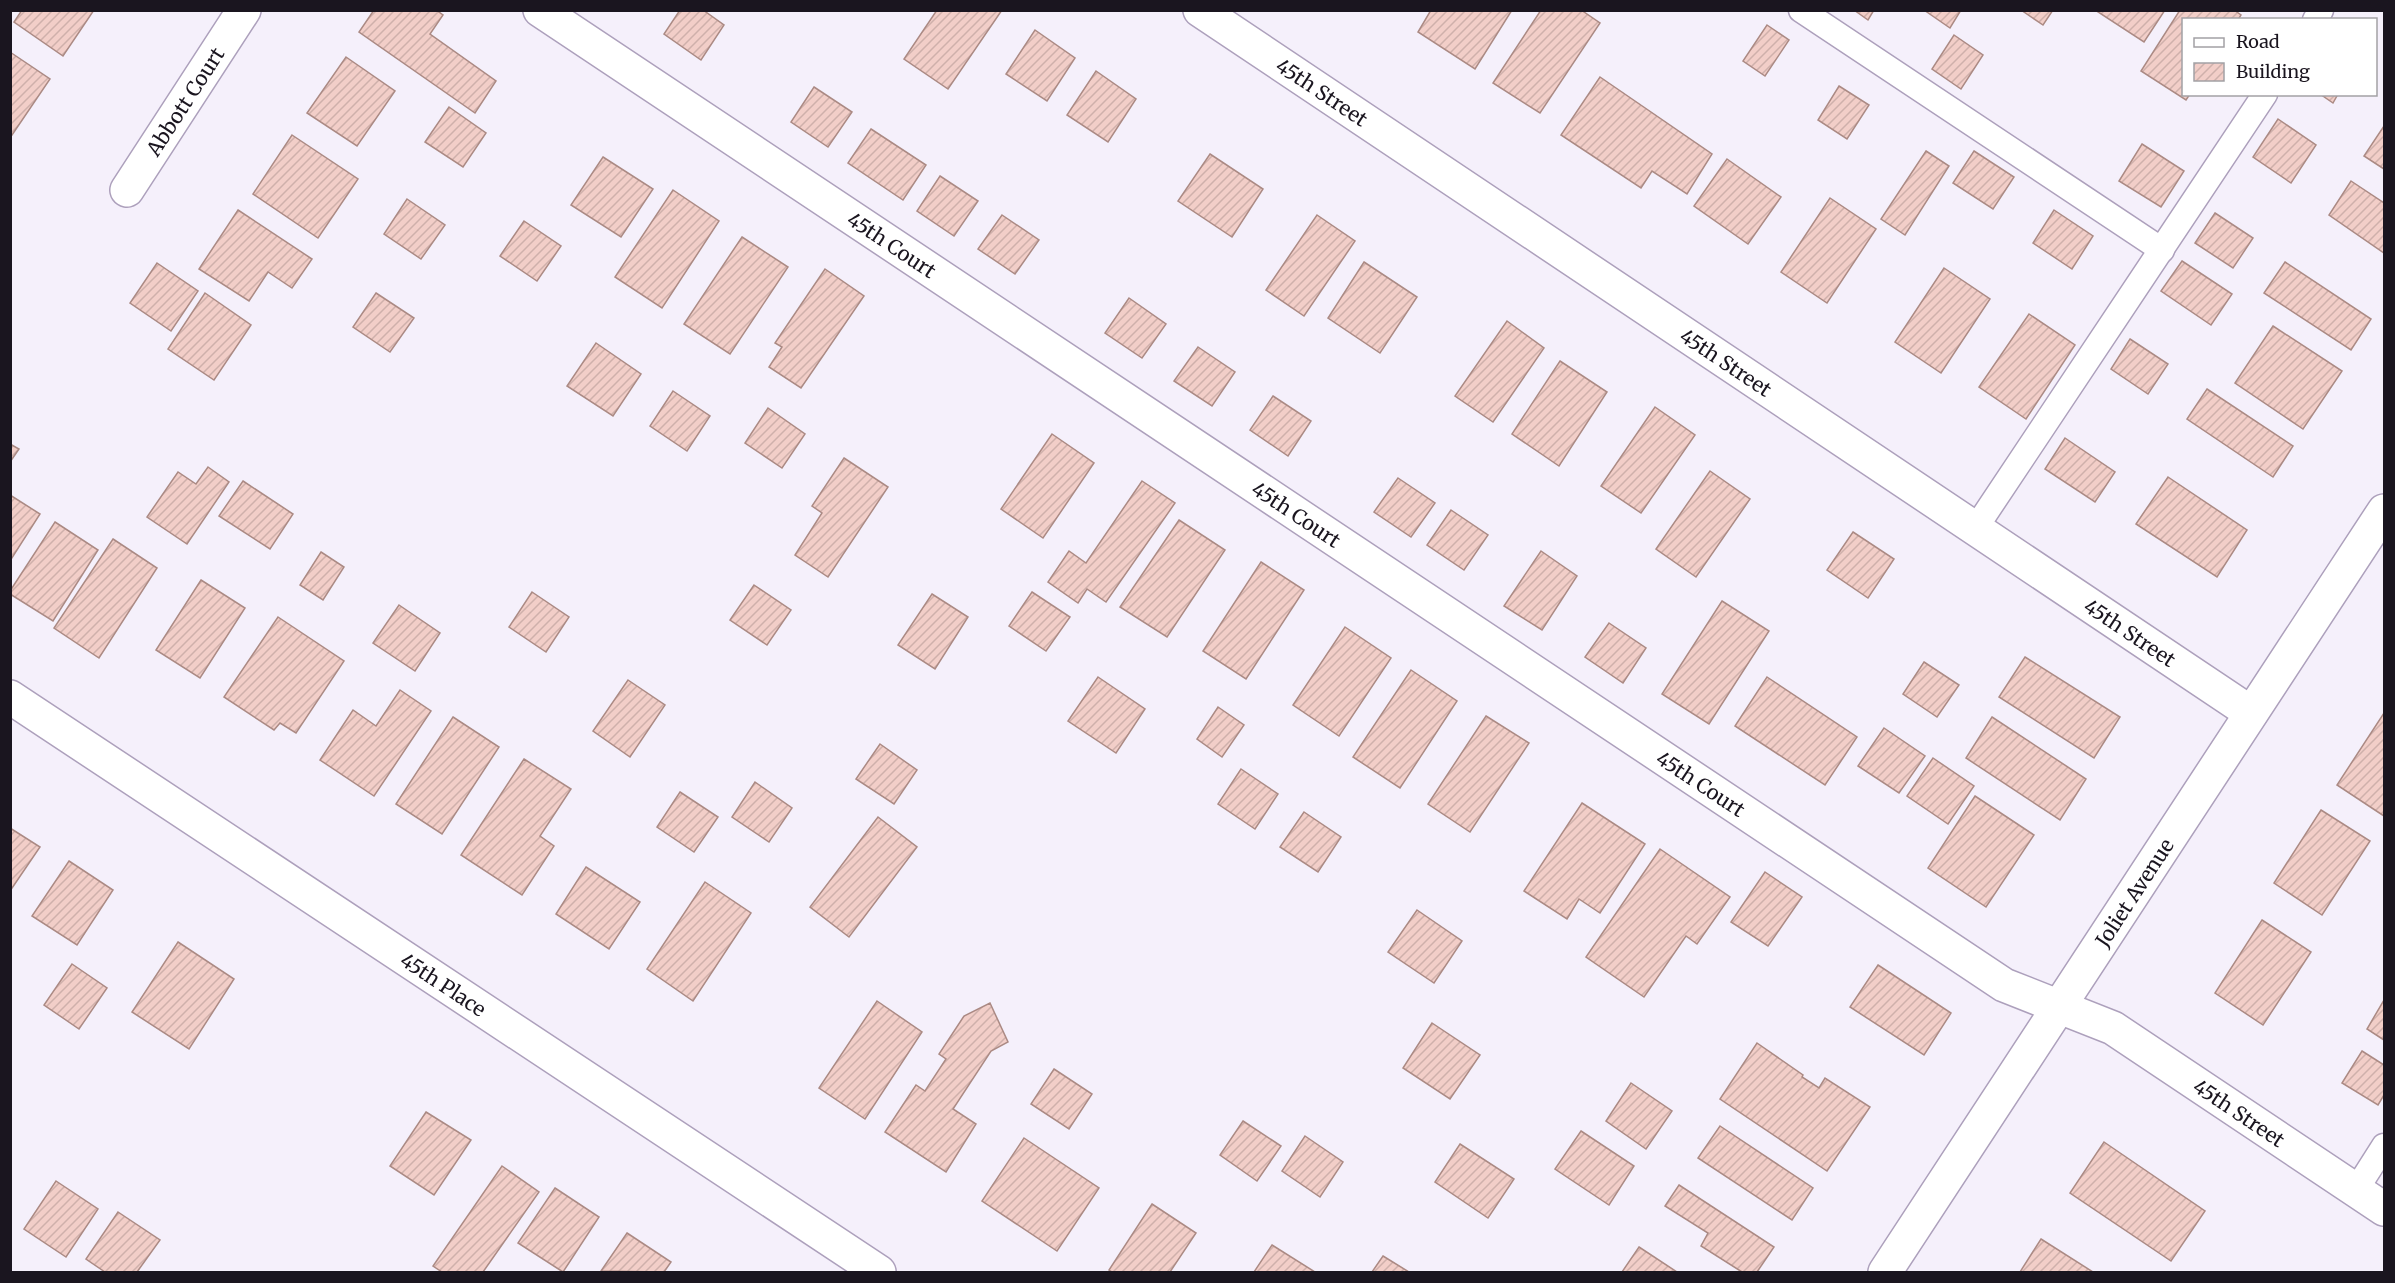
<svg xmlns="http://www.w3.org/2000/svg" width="2395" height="1283" font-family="Merriweather,serif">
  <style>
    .building { fill: url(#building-hatch); stroke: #ab8a84; stroke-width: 1.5 }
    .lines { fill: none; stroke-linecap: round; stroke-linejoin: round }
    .lane-casing { stroke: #ada0bc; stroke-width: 27 }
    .street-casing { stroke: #ada0bc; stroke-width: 36 }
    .secondary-casing { stroke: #ada0bc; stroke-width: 36 }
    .lane { stroke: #fff; stroke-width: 24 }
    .street { stroke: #fff; stroke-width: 33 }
    .secondary { stroke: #fff; stroke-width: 33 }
    .labels { text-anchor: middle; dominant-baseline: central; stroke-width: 5; stroke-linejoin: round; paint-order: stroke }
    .street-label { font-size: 20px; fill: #1a151f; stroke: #fff }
  </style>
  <defs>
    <pattern id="building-hatch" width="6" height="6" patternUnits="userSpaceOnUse" patternTransform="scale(1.5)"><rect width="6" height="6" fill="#f2cec8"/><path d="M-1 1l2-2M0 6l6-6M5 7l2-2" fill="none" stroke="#cfb0ab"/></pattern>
  </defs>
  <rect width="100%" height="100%" fill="#f5f0fb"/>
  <g class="building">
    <polygon points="22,10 94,10 63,56 14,22"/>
    <polygon points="374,10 436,10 443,15 430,34 496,81 475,113 359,32"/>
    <polygon points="680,10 703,10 724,25 701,60 664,34"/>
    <polygon points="937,10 1002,10 948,89 904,59"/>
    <polygon points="1431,10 1512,10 1475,69 1418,32"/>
    <polygon points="1541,10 1581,10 1600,23 1540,113 1493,83"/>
    <polygon points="1854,10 1874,10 1868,20"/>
    <polygon points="1924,10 1961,10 1950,28"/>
    <polygon points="2021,10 2053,10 2043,25"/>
    <polygon points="2095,10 2165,10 2144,42"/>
    <polygon points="2180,10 2234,10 2241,15 2238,20 2184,20 2184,94 2190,94 2186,100 2141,71"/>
    <polygon points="1767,25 1789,40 1765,76 1743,61"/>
    <polygon points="1035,30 1075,58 1047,101 1006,74"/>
    <polygon points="1954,35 1983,55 1961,89 1932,69"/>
    <polygon points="10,52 50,79 12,135 10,134"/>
    <polygon points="346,57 395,91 357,146 307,113"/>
    <polygon points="1096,71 1136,99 1108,142 1067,115"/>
    <polygon points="1600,77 1712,154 1687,194 1652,171 1641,188 1561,135"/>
    <polygon points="1839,86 1869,105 1847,139 1818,120"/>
    <polygon points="814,87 852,112 828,147 791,122"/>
    <polygon points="2320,94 2338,94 2333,103"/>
    <polygon points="449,107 486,133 463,167 425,142"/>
    <polygon points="2278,119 2316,145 2291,183 2253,157"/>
    <polygon points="2384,126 2384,169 2364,156"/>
    <polygon points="871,129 926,165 903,200 848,163"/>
    <polygon points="292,135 358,179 318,238 253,194"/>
    <polygon points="2142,144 2184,171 2161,207 2119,181"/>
    <polygon points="1926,151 1949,166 1905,235 1881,219"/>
    <polygon points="1974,151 2014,177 1993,209 1953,183"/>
    <polygon points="1210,154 1263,189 1232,237 1178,201"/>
    <polygon points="603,157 653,189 621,237 571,205"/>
    <polygon points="1727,159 1781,197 1748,244 1694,206"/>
    <polygon points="940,176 978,201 954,236 917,211"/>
    <polygon points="2351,181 2384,203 2384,253 2329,215"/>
    <polygon points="673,190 719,221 662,308 615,277"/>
    <polygon points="1830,198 1876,229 1827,303 1781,272"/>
    <polygon points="407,199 445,225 421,259 384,234"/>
    <polygon points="238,210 312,259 292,288 268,272 249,301 199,269"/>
    <polygon points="2054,210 2093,236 2072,269 2033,243"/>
    <polygon points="2215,213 2253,238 2233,268 2195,243"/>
    <polygon points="1002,215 1039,240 1015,274 978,249"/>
    <polygon points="1317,215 1355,241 1304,316 1266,290"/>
    <polygon points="524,221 561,246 537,281 500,256"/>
    <polygon points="742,237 788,267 730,354 684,324"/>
    <polygon points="2182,261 2232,294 2211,325 2161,291"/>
    <polygon points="1364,262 1417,297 1380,353 1328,318"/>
    <polygon points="2285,262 2371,319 2351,350 2264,293"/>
    <polygon points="157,263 198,291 171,331 130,303"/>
    <polygon points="1944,268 1990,299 1941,373 1895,342"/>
    <polygon points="825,269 864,296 801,388 769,367 782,347 775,343"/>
    <polygon points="205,293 251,325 214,380 168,349"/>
    <polygon points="376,293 414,318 390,352 353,327"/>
    <polygon points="1129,298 1166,324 1142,358 1105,333"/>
    <polygon points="2029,314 2075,345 2026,419 1979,387"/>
    <polygon points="1507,321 1544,348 1493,422 1455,396"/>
    <polygon points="2273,326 2342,371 2303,429 2235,383"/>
    <polygon points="2130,339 2168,364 2148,394 2111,369"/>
    <polygon points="596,343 641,374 613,416 567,386"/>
    <polygon points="1198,347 1235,372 1212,406 1174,381"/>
    <polygon points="1560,361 1607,392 1559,466 1512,434"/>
    <polygon points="2207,389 2293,446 2273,477 2187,419"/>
    <polygon points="673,391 710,416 687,451 650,426"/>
    <polygon points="1273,396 1311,421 1288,456 1250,430"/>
    <polygon points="1655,407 1695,435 1641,513 1601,486"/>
    <polygon points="768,408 805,434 782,468 745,443"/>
    <polygon points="1052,434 1094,463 1043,538 1001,509"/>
    <polygon points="2065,438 2115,472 2095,502 2045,469"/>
    <polygon points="10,444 19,449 10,462"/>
    <polygon points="844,458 888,487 828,577 795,555 822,513 812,506"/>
    <polygon points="208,467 229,482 187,544 147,517 178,472 196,484"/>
    <polygon points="1710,471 1750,499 1696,577 1656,549"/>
    <polygon points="2168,477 2247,530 2217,577 2136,524"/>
    <polygon points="1398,478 1435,503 1411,537 1374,512"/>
    <polygon points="243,481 293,514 270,549 219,516"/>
    <polygon points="1142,481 1175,503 1106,602 1087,589 1078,603 1048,582 1069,551 1086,563"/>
    <polygon points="10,495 40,514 10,561"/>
    <polygon points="1451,510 1488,535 1464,570 1427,545"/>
    <polygon points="1179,520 1225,550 1167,637 1120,607"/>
    <polygon points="55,522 98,550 53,621 10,594 10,591"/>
    <polygon points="1853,532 1894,559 1868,598 1827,570"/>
    <polygon points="113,539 157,568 99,658 54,628"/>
    <polygon points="1541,551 1577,576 1542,630 1504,606"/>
    <polygon points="321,552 344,567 323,600 300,585"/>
    <polygon points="1261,562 1304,590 1246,679 1203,651"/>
    <polygon points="201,580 245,608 200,678 156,650"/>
    <polygon points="754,585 791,610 767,645 730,620"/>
    <polygon points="532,592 569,617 546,652 509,627"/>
    <polygon points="1032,592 1070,617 1046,651 1009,626"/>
    <polygon points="932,594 968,617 935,669 898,645"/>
    <polygon points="1722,601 1769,631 1709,724 1662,694"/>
    <polygon points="399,605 440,633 415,671 373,643"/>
    <polygon points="278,617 344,661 296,733 280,723 274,730 224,697"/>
    <polygon points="1609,623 1646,648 1623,683 1585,657"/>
    <polygon points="1345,627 1391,658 1339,736 1293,705"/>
    <polygon points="2025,657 2120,717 2094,758 1999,697"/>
    <polygon points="1924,662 1959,685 1937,717 1903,694"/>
    <polygon points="1411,670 1457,701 1400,788 1353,757"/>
    <polygon points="1098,677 1145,709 1116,753 1068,721"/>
    <polygon points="1767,677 1857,737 1825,785 1735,726"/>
    <polygon points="628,680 665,705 630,757 593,731"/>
    <polygon points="400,690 431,711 374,796 320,760 353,710 376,726"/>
    <polygon points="1218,707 1244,725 1222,757 1197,739"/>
    <polygon points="2384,713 2384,816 2337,785"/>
    <polygon points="1486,716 1529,743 1470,832 1428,804"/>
    <polygon points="453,717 499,747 442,834 396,804"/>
    <polygon points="1992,717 2086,779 2060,820 1966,758"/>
    <polygon points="1884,728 1925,756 1899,793 1858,766"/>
    <polygon points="880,744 917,770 894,804 856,779"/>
    <polygon points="1933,758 1974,786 1948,824 1907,796"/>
    <polygon points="524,759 571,789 540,836 554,846 522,895 461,855"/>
    <polygon points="1241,769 1278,794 1255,829 1218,804"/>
    <polygon points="755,782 792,808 769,842 732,817"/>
    <polygon points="680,792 718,817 694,852 657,827"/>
    <polygon points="1975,796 2034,835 1986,907 1928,868"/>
    <polygon points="1582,803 1645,844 1600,913 1579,899 1567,919 1524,891"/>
    <polygon points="2321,810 2370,841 2322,915 2274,883"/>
    <polygon points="1304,812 1341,837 1318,872 1280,847"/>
    <polygon points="878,817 917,847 849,937 810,907"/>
    <polygon points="10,828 40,847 10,891"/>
    <polygon points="1660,849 1730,897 1697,944 1686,936 1644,997 1586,957"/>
    <polygon points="69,861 113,890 77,945 32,916"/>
    <polygon points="586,867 640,902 609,949 556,914"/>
    <polygon points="1765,872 1802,897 1768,946 1731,922"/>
    <polygon points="705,882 751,913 693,1001 647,969"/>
    <polygon points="1417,910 1462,941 1434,983 1388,952"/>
    <polygon points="2262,920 2311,952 2263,1025 2215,993"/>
    <polygon points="178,942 234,979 189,1049 132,1012"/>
    <polygon points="72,964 107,988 79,1029 44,1005"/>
    <polygon points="1878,965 1951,1013 1924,1055 1850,1007"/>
    <polygon points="2384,1000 2384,1040 2367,1029"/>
    <polygon points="877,1001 922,1032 865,1119 819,1088"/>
    <polygon points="990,1003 1008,1042 991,1051 953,1109 976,1124 946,1172 885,1132 916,1085 925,1091 946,1059 939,1054 964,1016"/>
    <polygon points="1432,1023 1480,1055 1450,1099 1403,1068"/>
    <polygon points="1757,1043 1803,1075 1802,1077 1819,1088 1825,1078 1870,1107 1827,1171 1720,1099"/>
    <polygon points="2362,1051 2384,1065 2384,1095 2378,1105 2342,1083"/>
    <polygon points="1054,1069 1092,1094 1069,1129 1031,1104"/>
    <polygon points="1631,1083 1672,1111 1646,1149 1606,1121"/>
    <polygon points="426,1112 471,1140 434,1195 390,1166"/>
    <polygon points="1243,1121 1281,1146 1257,1181 1220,1155"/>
    <polygon points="1720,1126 1813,1188 1792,1220 1698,1158"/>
    <polygon points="1581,1131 1634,1166 1609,1205 1555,1169"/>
    <polygon points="1305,1136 1343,1162 1320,1197 1282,1171"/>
    <polygon points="1024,1138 1099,1188 1057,1251 982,1201"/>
    <polygon points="2104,1142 2205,1211 2171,1261 2070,1193"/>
    <polygon points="1460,1144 1514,1179 1488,1218 1435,1182"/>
    <polygon points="502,1166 539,1192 483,1272 442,1272 433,1266"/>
    <polygon points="56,1181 98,1209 66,1257 24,1229"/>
    <polygon points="1679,1185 1774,1247 1757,1272 1742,1272 1701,1246 1708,1233 1665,1206"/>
    <polygon points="555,1188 599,1217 563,1272 518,1243"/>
    <polygon points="1152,1204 1196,1233 1170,1272 1112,1272 1109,1270"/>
    <polygon points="118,1212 160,1240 137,1272 105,1272 86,1259"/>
    <polygon points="627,1233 671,1262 664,1272 601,1271"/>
    <polygon points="2041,1239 2093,1272 2020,1272"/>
    <polygon points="1272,1245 1315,1272 1254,1272"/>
    <polygon points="1639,1247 1677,1272 1622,1272"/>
    <polygon points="1383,1256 1409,1272 1372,1272"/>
  </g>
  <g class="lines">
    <g class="lane-casing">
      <g id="lane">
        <polyline points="1801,10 2162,250"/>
        <polyline points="2315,20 2321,10"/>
        <polyline points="1975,529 2265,94"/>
        <polyline points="2356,1190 2384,1146"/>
      </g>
    </g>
    <g class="street-casing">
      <g id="street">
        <path id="s1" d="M540,10L2004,985L2113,1028L2384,1209"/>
        <path id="s2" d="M1200,10L2251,713"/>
        <path id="s3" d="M127,190L244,10"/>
        <path id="s4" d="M10,697L879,1272"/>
      </g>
    </g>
    <g class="secondary-casing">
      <g id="secondary">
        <path id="s5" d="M1885,1272L2384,511"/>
      </g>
    </g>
    <use href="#lane" class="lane"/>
    <use href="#street" class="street"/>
    <use href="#secondary" class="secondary"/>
  </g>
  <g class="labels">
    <g class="street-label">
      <text stroke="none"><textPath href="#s2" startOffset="147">45th Street</textPath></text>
      <text stroke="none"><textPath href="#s3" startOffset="106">Abbott Court</textPath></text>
      <text stroke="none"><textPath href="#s1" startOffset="423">45th Court</textPath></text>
      <text stroke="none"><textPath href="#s2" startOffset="633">45th Street</textPath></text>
      <text stroke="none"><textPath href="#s1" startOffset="909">45th Court</textPath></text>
      <text stroke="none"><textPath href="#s2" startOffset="1119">45th Street</textPath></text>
      <text stroke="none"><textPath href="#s1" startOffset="1395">45th Court</textPath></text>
      <text stroke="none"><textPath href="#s5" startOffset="454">Joliet Avenue</textPath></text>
      <text stroke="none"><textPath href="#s4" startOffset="520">45th Place</textPath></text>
      <text stroke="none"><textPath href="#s1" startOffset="2028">45th Street</textPath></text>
    </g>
  </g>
  <rect width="2395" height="1283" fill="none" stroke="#1a151f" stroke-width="24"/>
  <rect x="2182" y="18" width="195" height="78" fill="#ffffff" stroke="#a3a1a5" stroke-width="1.5"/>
  <rect x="2194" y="38" width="30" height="9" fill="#ffffff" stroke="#a3a1a5" stroke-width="1.5"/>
  <text x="2236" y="48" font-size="18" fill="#1a151f">Road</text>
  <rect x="2194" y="63" width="30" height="18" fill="url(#building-hatch)" stroke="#a3a1a5" stroke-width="1.5"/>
  <text x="2236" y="78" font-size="18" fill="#1a151f">Building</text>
</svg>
